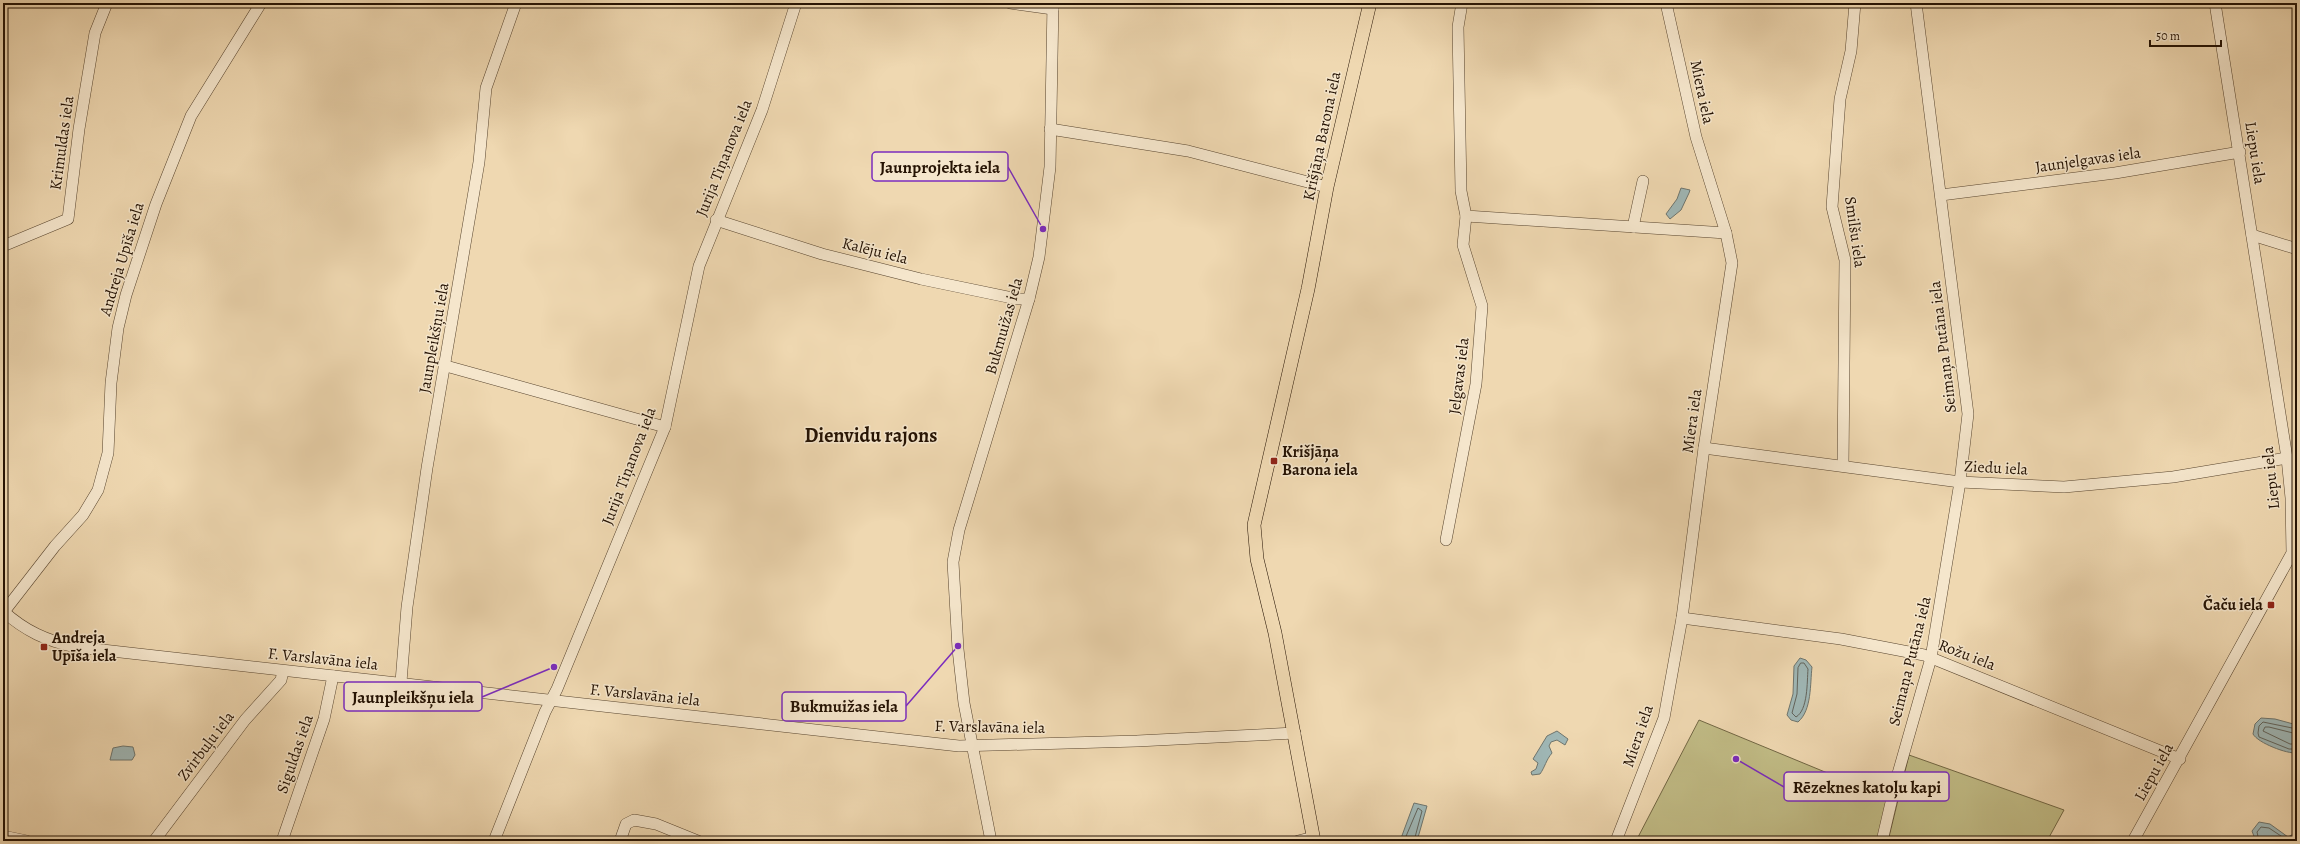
<svg xmlns="http://www.w3.org/2000/svg" width="2300" height="844" font-family="Alegreya,serif">
  <style>
    .green { fill: #c1bc86; stroke: #726744 }
    .water { fill: #9fb7b6; stroke: #6e756e }
    .lines { fill: none; stroke-linecap: round; stroke-linejoin: round }
    .shore { stroke: #62645c; stroke-width: 1 }
    .minor-casing { stroke: #57442e; stroke-width: 12 }
    .major-casing { stroke: #241203; stroke-width: 14 }
    .minor { stroke: #f5e6cc; stroke-width: 11 }
    .major { stroke: #efd8b1; stroke-width: 13 }
    .poi-dot { fill: #8f2418; stroke: #f5e6cc; stroke-width: 1.5 }
    .labels { text-anchor: middle; dominant-baseline: central; stroke-width: 3; stroke-linejoin: round; paint-order: stroke }
    .street-label { font-size: 16px; fill: #241203; stroke: #f5e6cc }
    .poi-label { font-size: 16px; font-weight: bold; fill: #241203; stroke: #f5e6cc; text-anchor: start }
    .district-label { font-size: 20px; font-weight: bold; fill: #241203; stroke: #f5e6cc }
    .leader { fill: none; stroke: #7b2cbf; stroke-width: 1.5 }
    .callout-dot { fill: #7b2cbf; stroke: #f5e6cc; stroke-width: 1.5 }
    .callout { fill: #f5e6cc; stroke: #7b2cbf; stroke-width: 1.5 }
    .callout-label { font-size: 17px; text-anchor: middle; font-weight: bold; fill: #241203 }
  </style>
  <rect width="100%" height="100%" fill="#efd8b1"/>
  <filter id="stains"><feTurbulence type="fractalNoise" baseFrequency=".005" numOctaves="4"/><feColorMatrix values="0 0 0 0 .2 0 0 0 0 .09 0 0 0 0 .02 0 0 0 .5 -.17"/></filter>
  <radialGradient id="worn" r=".72"><stop offset=".6" stop-color="#630" stop-opacity="0"/><stop offset="1" stop-color="#630" stop-opacity=".3"/></radialGradient>
  <g class="green">
    <polygon points="1699,720 1888,798 1880,841 1636,841"/>
    <polygon points="1909,755 2064,810 2047,841 1888,841"/>
  </g>
  <g class="water">
    <polygon points="1681,188 1690,190 1689,193 1681,210 1670,219 1666,214 1677,199"/>
    <path d="M1800,658L1806,660L1812,667C1810,684 1812,710 1798,722L1791,720L1787,715L1793,694L1794,666Z"/>
    <path d="M2261,718L2275,719L2297,725V753C2287,754 2258,743 2253,734L2255,724Z"/>
    <path d="M1557,731L1568,739L1565,745L1557,740L1551,742L1549,746L1552,753C1546,760 1545,767 1540,774L1532,775L1531,772L1536,769L1538,763L1533,759L1547,736Z"/>
    <polygon points="123,746 133,747 135,755 132,760 110,760 113,748"/>
    <polygon points="1414,803 1427,806 1417,841 1400,841"/>
    <polygon points="2259,822 2270,824 2288,837 2297,832 2297,841 2255,839 2252,831"/>
  </g>
  <g class="lines">
    <g class="shore">
      <path d="M1801,663H1804L1808,669C1807,682 1808,710 1796,717L1792,713L1797,694L1798,668Z"/>
      <polyline points="2297,729 2263,722 2259,726 2258,733 2259,737 2289,749 2297,749"/>
      <polyline points="2297,734 2269,727 2265,727 2263,731 2290,744 2297,744"/>
      <polyline points="1404,841 1418,808 1422,811 1414,841"/>
      <polyline points="2259,841 2257,832 2261,827 2269,828 2287,840 2297,836"/>
    </g>
    <g class="minor-casing">
      <g id="minor">
        <polyline points="1010,3 1053,9"/>
        <polyline points="1462,3 1458,27 1461,191 1466,216 1726,233"/>
        <polyline points="1050,129 1188,151 1327,187"/>
        <polyline points="1941,195 2115,173 2240,152"/>
        <polyline points="716,220 822,254 921,279 1017,299 1029,299"/>
        <polyline points="1633,227 1643,181"/>
        <polyline points="2252,235 2297,249"/>
        <polyline points="3,246 68,219 79,129 95,33 107,3"/>
        <polyline points="446,366 665,427"/>
        <polyline points="1704,448 1960,482 2064,487 2173,477 2287,458"/>
        <polyline points="1843,466 1845,260 1832,207 1840,99 1851,51 1855,3"/>
        <polyline points="1446,540 1476,384 1482,306 1463,245 1466,216"/>
        <path d="M3,611C25,631 47,641 76,647L959,746L1137,741L1295,733"/>
        <polyline points="3,613 55,546 83,515 98,490 108,453 111,383 118,328 126,295 156,204 191,116 261,3"/>
        <polyline points="1682,618 1841,639 1924,655 2180,759"/>
        <polyline points="401,682 407,607 427,468 479,162 486,88 516,3"/>
        <polyline points="3,836 27,841"/>
        <polyline points="154,841 245,720 281,680 283,671"/>
        <polyline points="282,841 324,719 333,676"/>
        <polyline points="494,841 545,712 557,689 665,427 699,266 762,110 796,3"/>
        <polyline points="620,841 626,824 634,820 656,824 698,841"/>
        <polyline points="991,841 964,703 958,649 953,562 959,530 1029,299 1039,257 1050,167 1053,3"/>
        <polyline points="1298,841 1314,837"/>
        <polyline points="1616,841 1664,718 1682,618 1704,448 1732,263 1726,233 1696,137 1666,3"/>
        <polyline points="1882,841 1897,777 1931,658 1960,482 1968,414 1916,3"/>
        <polyline points="2133,841 2292,553 2291,498 2287,458 2215,3"/>
      </g>
    </g>
    <g class="major-casing">
      <polyline id="major" points="1314,841 1275,633 1257,559 1254,525 1308,289 1327,187 1370,3"/>
    </g>
    <use href="#minor" class="minor"/>
    <use href="#major" class="major"/>
  </g>
  <g class="poi-dot">
    <rect x="1270" y="457" width="8" height="8" rx="2"/>
    <rect x="2267" y="601" width="8" height="8" rx="2"/>
    <rect x="40" y="643" width="8" height="8" rx="2"/>
  </g>
  <g class="labels">
    <g class="street-label">
      <text transform="translate(1702 92) rotate(78)">Miera iela</text>
      <text transform="translate(1322 136) rotate(-78)">Krišjāņa Barona iela</text>
      <text transform="translate(62 143) rotate(-82)">Krimuldas iela</text>
      <text transform="translate(2255 153) rotate(81)">Liepu iela</text>
      <text transform="translate(724 158) rotate(-68)">Jurija Tiņanova iela</text>
      <text transform="translate(2088 160) rotate(-8)">Jaunjelgavas iela</text>
      <text transform="translate(1855 232) rotate(82)">Smilšu iela</text>
      <text transform="translate(875 251) rotate(14)">Kalēju iela</text>
      <text transform="translate(122 259) rotate(-73)">Andreja Upīša iela</text>
      <text transform="translate(1004 326) rotate(-74)">Bukmuižas iela</text>
      <text transform="translate(434 338) rotate(-80)">Jaunpleikšņu iela</text>
      <text transform="translate(1943 347) rotate(-97)">Seimaņa Putāna iela</text>
      <text transform="translate(1459 376) rotate(-83)">Jelgavas iela</text>
      <text transform="translate(1692 421) rotate(-82)">Miera iela</text>
      <text transform="translate(629 466) rotate(-69)">Jurija Tiņanova iela</text>
      <text transform="translate(1996 468) rotate(3)">Ziedu iela</text>
      <text transform="translate(2271 478) rotate(-96)">Liepu iela</text>
      <text transform="translate(1967 655) rotate(21)">Rožu iela</text>
      <text transform="translate(323 659) rotate(6)">F. Varslavāna iela</text>
      <text transform="translate(1910 661) rotate(-76)">Seimaņa Putāna iela</text>
      <text transform="translate(645 695) rotate(6)">F. Varslavāna iela</text>
      <text transform="translate(990 727) rotate(1)">F. Varslavāna iela</text>
      <text transform="translate(1638 736) rotate(-71)">Miera iela</text>
      <text transform="translate(206 746) rotate(-53)">Zvirbuļu iela</text>
      <text transform="translate(295 754) rotate(-71)">Siguldas iela</text>
      <text transform="translate(2154 772) rotate(-61)">Liepu iela</text>
    </g>
    <g class="poi-label">
      <text x="1282" y="452">Krišjāņa<tspan x="1282" dy="18">Barona iela</tspan></text>
      <text x="2263" y="605" text-anchor="end">Čaču iela</text>
      <text x="52" y="638">Andreja<tspan x="52" dy="18">Upīša iela</tspan></text>
    </g>
    <g class="district-label">
      <text x="871" y="435">Dienvidu rajons</text>
    </g>
  </g>
  <path class="leader" d="M1043 229L1008 167M554 667L482 697M958 646L906 706M1736 759L1784 787"/>
  <g class="callout-dot">
    <circle cx="1043" cy="229" r="4"/>
    <circle cx="554" cy="667" r="4"/>
    <circle cx="958" cy="646" r="4"/>
    <circle cx="1736" cy="759" r="4"/>
  </g>
  <g class="callout">
    <rect x="872" y="152" width="136" height="29" rx="4"/>
    <rect x="344" y="682" width="138" height="29" rx="4"/>
    <rect x="782" y="692" width="124" height="29" rx="4"/>
    <rect x="1784" y="772" width="165" height="29" rx="4"/>
  </g>
  <g class="callout-label">
    <text x="940" y="173">Jaunprojekta iela</text>
    <text x="413" y="703">Jaunpleikšņu iela</text>
    <text x="844" y="712">Bukmuižas iela</text>
    <text x="1867" y="793">Rēzeknes katoļu kapi</text>
  </g>
  <rect width="2300" height="844" fill="none" stroke="#efd8b1" stroke-width="16"/>
  <rect x="4" y="4" width="2292" height="836" fill="none" stroke="#241203" stroke-width="2"/>
  <rect x="8" y="8" width="2284" height="828" fill="none" stroke="#241203"/>
  <path d="M2150 40v6h71v-6" fill="none" stroke="#241203" stroke-width="2"/>
  <text x="2156" y="40" font-size="12" fill="#241203" stroke="#f5e6cc" stroke-width="3" paint-order="stroke">50 m</text>
  <rect width="100%" height="100%" filter="url(#stains)"/>
  <rect width="100%" height="100%" fill="url(#worn)"/>
</svg>
